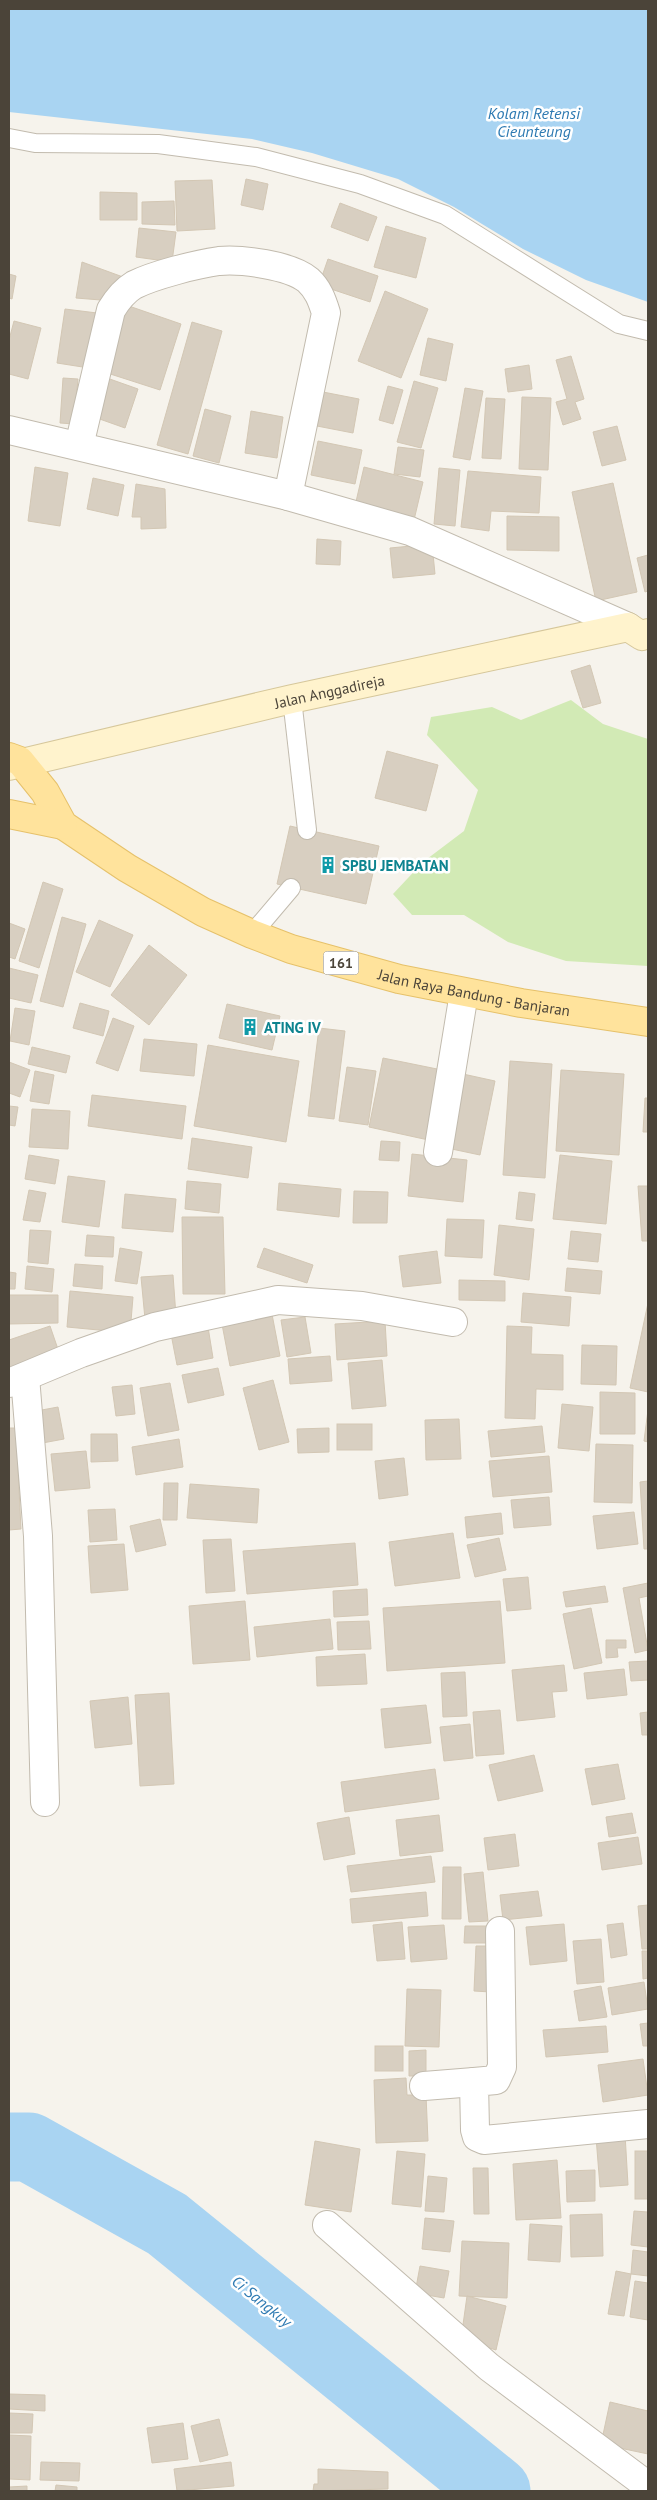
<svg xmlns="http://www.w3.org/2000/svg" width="657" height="2500" font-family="'PT Sans',sans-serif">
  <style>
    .green { fill: #d2eab5 }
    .water { fill: #a9d4f2 }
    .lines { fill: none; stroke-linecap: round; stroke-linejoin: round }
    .river { stroke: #a9d4f2; stroke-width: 69 }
    .building { fill: #d8cfc1; stroke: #d3c7b4 }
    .lane-casing { stroke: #c2bbae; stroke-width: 20 }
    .street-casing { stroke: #c2bbae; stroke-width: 30 }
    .secondary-casing { stroke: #d6c79b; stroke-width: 30 }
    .primary-casing { stroke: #e6c16a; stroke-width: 30 }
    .lane { stroke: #fff; stroke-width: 18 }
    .street { stroke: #fff; stroke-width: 28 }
    .secondary { stroke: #fff3cd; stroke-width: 28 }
    .primary { stroke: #ffe39c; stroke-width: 28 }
    .labels { text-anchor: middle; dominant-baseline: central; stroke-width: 5; stroke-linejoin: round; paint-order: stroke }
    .shield { fill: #fff; stroke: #817c74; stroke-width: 1 }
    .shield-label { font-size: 14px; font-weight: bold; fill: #4b4439 }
    .street-label { font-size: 15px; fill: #4b4439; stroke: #fff }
    .culture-label { font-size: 15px; font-weight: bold; fill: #0d838f; stroke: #fff; text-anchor: start }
    .water-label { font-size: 16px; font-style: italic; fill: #2e7ab2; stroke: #fff }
  </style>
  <rect width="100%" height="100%" fill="#f6f3ec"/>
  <polygon class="green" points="571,700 603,724 648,739 648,966 566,961 508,942 464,915 412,915 393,894 423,862 464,831 478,790 427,735 431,717 492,707 521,720"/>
  <polygon class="water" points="9,9 648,9 648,302 586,280 523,249 454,207 398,179 312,153 252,139 9,112"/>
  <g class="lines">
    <polyline class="river" points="9,2147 29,2147 167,2224 496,2491"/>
  </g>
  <g class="building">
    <polygon points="246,179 268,184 263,210 241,205"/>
    <polygon points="212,180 215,229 177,231 175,181"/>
    <polygon points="100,192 137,193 137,220 100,220"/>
    <polygon points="174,201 175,225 142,224 142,202"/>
    <polygon points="340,203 377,217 368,241 331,227"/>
    <polygon points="386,226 426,238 416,278 374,267"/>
    <polygon points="139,228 176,232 172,262 136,257"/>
    <polygon points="328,259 378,276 370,302 319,285"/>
    <polygon points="82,262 123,277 113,301 76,298"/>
    <polygon points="9,274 16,276 12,299 9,298"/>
    <polygon points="385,291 428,309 401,378 358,361"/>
    <polygon points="123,304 181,324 160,390 101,371"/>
    <polygon points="65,309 97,313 89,368 57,363"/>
    <polygon points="14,321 41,328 28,379 9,374 9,340"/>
    <polygon points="192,322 222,331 188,454 157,445"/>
    <polygon points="428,338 453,344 446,381 420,375"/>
    <polygon points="571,356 584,399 575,402 581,419 563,425 556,402 567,399 556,360"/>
    <polygon points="529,365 532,389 508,392 505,369"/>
    <polygon points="63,378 78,379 74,424 60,423"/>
    <polygon points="107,378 138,389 125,428 94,417"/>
    <polygon points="414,381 438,388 421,448 397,442"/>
    <polygon points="388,386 403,390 393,424 379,420"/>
    <polygon points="465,388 483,391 470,460 453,457"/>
    <polygon points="323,392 359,399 353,433 317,426"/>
    <polygon points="522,397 551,398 548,470 519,469"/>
    <polygon points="486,398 505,399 501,459 482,458"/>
    <polygon points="205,409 231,416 219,463 193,456"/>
    <polygon points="251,411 283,417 277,458 245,453"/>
    <polygon points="617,426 626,460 602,466 593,432"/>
    <polygon points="318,441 362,450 355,484 311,475"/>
    <polygon points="398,447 424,450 420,477 394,474"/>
    <polygon points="35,467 68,473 60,526 28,521"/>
    <polygon points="364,467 423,482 414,520 355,506"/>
    <polygon points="439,468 460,470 455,526 434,524"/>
    <polygon points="468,471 541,477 539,513 491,511 489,531 461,527"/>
    <polygon points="93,478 124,485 118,516 87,509"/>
    <polygon points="613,483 637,592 596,601 572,492"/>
    <polygon points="136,484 165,489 166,528 141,529 141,517 132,517"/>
    <polygon points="507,516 559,517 559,551 507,550"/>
    <polygon points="317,539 341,541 340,565 316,564"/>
    <polygon points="432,544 435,574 393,578 390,548"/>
    <polygon points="648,555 648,591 645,592 637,558"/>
    <polygon points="590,665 601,703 583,708 571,671"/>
    <polygon points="387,751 438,765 426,811 375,798"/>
    <polygon points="290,826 379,846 366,904 277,884"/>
    <polygon points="43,882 63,889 39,968 19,961"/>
    <polygon points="62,917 86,924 63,1007 40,1001"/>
    <polygon points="99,920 133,935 110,987 76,972"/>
    <polygon points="9,923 25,929 15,959 9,957"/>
    <polygon points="149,945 187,975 149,1025 111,995"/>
    <polygon points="9,968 38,975 31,1003 9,998"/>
    <polygon points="80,1003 109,1011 103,1036 73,1028"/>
    <polygon points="227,1004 280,1016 272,1050 219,1038"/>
    <polygon points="15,1008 35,1011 29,1045 10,1041"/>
    <polygon points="113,1018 134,1026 118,1071 96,1063"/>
    <polygon points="319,1028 345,1031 334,1119 308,1116"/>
    <polygon points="144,1039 197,1044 194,1076 140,1071"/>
    <polygon points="208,1045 299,1061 286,1142 194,1126"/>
    <polygon points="32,1047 70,1056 66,1073 28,1064"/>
    <polygon points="383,1058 447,1071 433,1141 369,1127"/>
    <polygon points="510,1061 552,1064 545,1178 503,1175"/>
    <polygon points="9,1062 30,1070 20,1097 9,1093"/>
    <polygon points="347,1067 376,1071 368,1125 339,1121"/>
    <polygon points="561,1070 624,1074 619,1155 556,1151"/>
    <polygon points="35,1071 54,1075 49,1104 30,1101"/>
    <polygon points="463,1074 495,1081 480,1155 447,1148"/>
    <polygon points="92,1095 186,1106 182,1139 88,1126"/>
    <polygon points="645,1098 648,1098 648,1132 643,1132"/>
    <polygon points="9,1106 18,1107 15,1126 9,1125"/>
    <polygon points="32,1109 70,1111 68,1149 29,1147"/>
    <polygon points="192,1138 252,1147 248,1178 188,1169"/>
    <polygon points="381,1141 400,1142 399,1161 379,1160"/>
    <polygon points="412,1154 467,1160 463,1202 408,1196"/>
    <polygon points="29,1155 59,1160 55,1184 25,1179"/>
    <polygon points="560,1155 612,1161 606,1224 553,1219"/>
    <polygon points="68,1176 105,1181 99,1227 62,1222"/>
    <polygon points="187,1181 221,1184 219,1213 185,1209"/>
    <polygon points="279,1183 341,1189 339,1217 277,1210"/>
    <polygon points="638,1186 648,1186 648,1241 642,1241"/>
    <polygon points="29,1190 46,1193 40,1222 23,1220"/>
    <polygon points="354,1191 388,1192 387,1223 353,1223"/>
    <polygon points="519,1192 535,1194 532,1221 516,1219"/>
    <polygon points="125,1194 176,1199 173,1232 122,1228"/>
    <polygon points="182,1217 223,1217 225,1294 183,1294"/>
    <polygon points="447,1219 484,1220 482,1258 445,1256"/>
    <polygon points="499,1225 534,1229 529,1280 494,1275"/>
    <polygon points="30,1230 51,1231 48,1264 28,1262"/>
    <polygon points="571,1231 601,1234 598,1262 568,1259"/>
    <polygon points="87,1235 114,1237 113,1257 85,1256"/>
    <polygon points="120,1248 142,1252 137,1284 115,1281"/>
    <polygon points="264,1248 313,1265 307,1283 257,1267"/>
    <polygon points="437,1251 441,1283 403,1287 399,1256"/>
    <polygon points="75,1264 103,1266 102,1289 73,1286"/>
    <polygon points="27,1266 54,1269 52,1292 25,1289"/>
    <polygon points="567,1268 602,1271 600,1294 565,1291"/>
    <polygon points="9,1272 16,1273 15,1289 9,1289"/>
    <polygon points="173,1275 176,1316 145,1319 141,1277"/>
    <polygon points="459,1280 505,1281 505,1301 459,1300"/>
    <polygon points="70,1291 133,1297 130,1333 67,1327"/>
    <polygon points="523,1293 571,1297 569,1326 521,1322"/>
    <polygon points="9,1295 58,1295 58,1323 9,1324"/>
    <polygon points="648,1303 648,1392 630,1388"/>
    <polygon points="271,1309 280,1356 230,1366 221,1319"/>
    <polygon points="305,1317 311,1353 287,1357 281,1320"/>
    <polygon points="385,1321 387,1356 337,1360 335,1324"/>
    <polygon points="50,1326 61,1358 9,1376 9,1340"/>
    <polygon points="507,1326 532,1327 531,1354 563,1355 563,1390 536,1389 535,1419 505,1418"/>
    <polygon points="208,1327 213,1358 177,1365 171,1334"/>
    <polygon points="582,1345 617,1346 616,1385 581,1384"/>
    <polygon points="330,1356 332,1381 290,1384 288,1359"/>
    <polygon points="382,1360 386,1406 352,1409 348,1363"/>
    <polygon points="218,1368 224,1395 188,1403 182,1375"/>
    <polygon points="273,1380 289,1442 259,1450 243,1388"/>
    <polygon points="170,1383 179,1430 148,1436 140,1388"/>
    <polygon points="132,1385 135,1414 116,1416 112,1387"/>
    <polygon points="600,1392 635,1393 635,1434 600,1434"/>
    <polygon points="562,1404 593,1407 589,1451 558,1448"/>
    <polygon points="58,1407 64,1439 37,1444 31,1412"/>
    <polygon points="648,1410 648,1442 644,1441"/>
    <polygon points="459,1419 461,1459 426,1460 425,1420"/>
    <rect x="337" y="1424" width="35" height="26"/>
    <polygon points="542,1426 545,1452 491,1457 488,1431"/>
    <polygon points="9,1428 16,1428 21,1529 9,1530"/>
    <polygon points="329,1428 329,1452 298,1453 297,1429"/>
    <polygon points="91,1434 117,1434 118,1461 91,1462"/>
    <polygon points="179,1439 183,1467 136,1475 132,1447"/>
    <polygon points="596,1444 633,1445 632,1503 594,1502"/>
    <polygon points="86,1451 90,1488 55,1491 51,1454"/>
    <polygon points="549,1456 552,1492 493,1497 489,1461"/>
    <polygon points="404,1458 408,1495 379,1499 375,1461"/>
    <polygon points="648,1481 648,1549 644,1549 640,1482"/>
    <polygon points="164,1483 178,1483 177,1520 163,1520"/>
    <polygon points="190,1484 259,1489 257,1523 187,1518"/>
    <polygon points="549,1497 551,1525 514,1528 511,1500"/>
    <polygon points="115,1509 117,1540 90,1542 88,1510"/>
    <polygon points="634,1512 638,1544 597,1549 593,1516"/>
    <polygon points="501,1513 503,1534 467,1538 465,1517"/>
    <polygon points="160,1519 166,1545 136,1552 130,1526"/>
    <polygon points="453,1533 460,1578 395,1586 389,1542"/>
    <polygon points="499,1538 506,1570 475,1577 467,1545"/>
    <polygon points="231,1539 235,1591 206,1593 203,1540"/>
    <polygon points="355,1543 358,1585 247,1594 243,1551"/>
    <polygon points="124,1544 128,1590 91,1593 88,1546"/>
    <polygon points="528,1577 531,1609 507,1611 503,1579"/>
    <polygon points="648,1583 648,1596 639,1598 648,1650 635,1653 623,1588"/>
    <polygon points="605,1586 608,1602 566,1607 563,1592"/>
    <polygon points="367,1589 368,1615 334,1617 333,1591"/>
    <polygon points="245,1601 250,1660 193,1664 189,1606"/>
    <polygon points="500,1601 505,1663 387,1671 383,1608"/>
    <polygon points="591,1608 602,1663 574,1669 563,1614"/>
    <polygon points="330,1619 333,1649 257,1657 254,1627"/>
    <polygon points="369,1621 371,1649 338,1650 337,1622"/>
    <polygon points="606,1640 626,1640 626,1648 617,1648 618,1657 606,1658"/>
    <polygon points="365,1654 367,1684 317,1686 316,1657"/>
    <polygon points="648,1661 648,1680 631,1681 629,1662"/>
    <polygon points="564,1665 567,1691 552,1692 555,1717 517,1721 512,1670"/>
    <polygon points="624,1669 627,1695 587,1699 584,1673"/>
    <polygon points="465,1672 467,1716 443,1717 441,1673"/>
    <polygon points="169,1693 174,1784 140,1786 135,1695"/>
    <polygon points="128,1697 132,1744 95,1748 90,1701"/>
    <polygon points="426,1705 431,1743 385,1748 381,1709"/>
    <polygon points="500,1710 504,1754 476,1756 473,1712"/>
    <polygon points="648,1712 648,1735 642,1735 640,1713"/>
    <polygon points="470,1724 473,1758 444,1761 440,1727"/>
    <polygon points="534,1755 543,1791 498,1801 489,1765"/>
    <polygon points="618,1764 625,1799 592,1805 585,1769"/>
    <polygon points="435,1769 439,1799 345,1812 341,1782"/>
    <polygon points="632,1813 636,1833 609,1837 606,1817"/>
    <polygon points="439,1815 443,1851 400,1856 396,1820"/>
    <polygon points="349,1817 355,1854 324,1860 317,1823"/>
    <polygon points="515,1834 519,1866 488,1870 484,1838"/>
    <polygon points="638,1837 642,1864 602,1870 598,1843"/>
    <polygon points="431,1856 435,1882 351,1892 347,1866"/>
    <polygon points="443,1867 461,1867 461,1919 442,1919"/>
    <polygon points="483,1872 488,1921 469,1922 464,1874"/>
    <polygon points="538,1891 542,1916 503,1920 500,1895"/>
    <polygon points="426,1892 428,1916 352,1923 350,1899"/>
    <polygon points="648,1905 648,1949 642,1949 638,1906"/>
    <polygon points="402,1922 405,1959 377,1961 373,1925"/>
    <polygon points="623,1923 627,1955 611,1958 607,1925"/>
    <polygon points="564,1924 567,1961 530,1965 526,1927"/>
    <polygon points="444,1925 447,1959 411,1962 408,1927"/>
    <polygon points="465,1926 493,1926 493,1943 464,1943"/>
    <polygon points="601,1939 604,1982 577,1984 573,1941"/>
    <polygon points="476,1946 493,1946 491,1992 474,1991"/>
    <polygon points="642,1951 648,1951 648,1978 643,1979"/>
    <polygon points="644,1982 648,2009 612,2015 608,1988"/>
    <polygon points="601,1986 607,2017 579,2021 574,1991"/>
    <polygon points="407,1989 441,1990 439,2047 405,2046"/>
    <polygon points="648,2023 648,2046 643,2046 640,2024"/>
    <polygon points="606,2026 608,2052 546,2057 543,2030"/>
    <rect x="375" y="2046" width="28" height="25"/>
    <polygon points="426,2050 426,2076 409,2076 409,2051"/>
    <polygon points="643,2059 648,2095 603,2102 598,2065"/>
    <polygon points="406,2078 407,2095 426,2095 428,2141 376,2143 374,2080"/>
    <polygon points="625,2134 628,2185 600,2187 596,2137"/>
    <polygon points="315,2141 360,2149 351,2212 305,2205"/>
    <polygon points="397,2151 425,2154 421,2207 392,2204"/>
    <rect x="635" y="2151" width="13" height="48"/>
    <polygon points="557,2160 561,2218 516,2220 513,2164"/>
    <polygon points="473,2168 488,2168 489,2214 474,2214"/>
    <polygon points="595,2170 595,2201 567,2202 566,2171"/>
    <polygon points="428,2176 447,2178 444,2212 425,2211"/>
    <polygon points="634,2211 648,2212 648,2247 631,2245"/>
    <polygon points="602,2214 603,2256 571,2257 570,2215"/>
    <polygon points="425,2218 454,2221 450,2252 422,2249"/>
    <polygon points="530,2224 562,2226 560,2262 528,2260"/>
    <polygon points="462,2241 509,2243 507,2298 459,2296"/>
    <polygon points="633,2250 648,2252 648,2276 631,2274"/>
    <polygon points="420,2266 449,2271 444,2298 415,2293"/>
    <polygon points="616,2271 631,2274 624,2316 608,2314"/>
    <polygon points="635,2281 648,2283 648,2320 630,2317"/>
    <polygon points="467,2296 506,2306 496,2350 461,2339"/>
    <polygon points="9,2394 45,2395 45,2411 9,2409"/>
    <polygon points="610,2402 648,2411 648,2454 601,2444"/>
    <polygon points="9,2413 33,2414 32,2433 9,2433"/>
    <polygon points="219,2419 228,2455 200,2462 191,2426"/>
    <polygon points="183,2423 188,2459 152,2463 147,2428"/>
    <polygon points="9,2435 31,2436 30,2480 9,2479"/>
    <polygon points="41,2462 80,2463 79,2481 40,2480"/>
    <polygon points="231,2462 234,2486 177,2491 174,2469"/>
    <polygon points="318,2469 388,2472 388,2489 313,2491 314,2484 318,2484"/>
    <polygon points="56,2485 77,2487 77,2491 55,2491"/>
    <polygon points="27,2486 27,2491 9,2491 9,2487"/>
  </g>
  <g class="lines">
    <g class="lane-casing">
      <g id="lane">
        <polyline points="9,138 35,143 158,144 256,157 360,184 445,215 619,324 648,331"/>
        <polyline points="292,699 307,830"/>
        <polyline points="252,934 291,888"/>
      </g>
    </g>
    <g class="street-casing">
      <g id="street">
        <polyline points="9,430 288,496 410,531 628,627"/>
        <path d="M79,446L111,310C117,300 124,291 134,285C154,275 197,264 219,261C241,259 290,265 308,280C318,289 322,300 326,313L288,496"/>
        <polyline points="438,1152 464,993"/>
        <polyline points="25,1377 38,1536 45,1802"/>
        <polyline points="9,1383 81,1353 155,1327 278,1300 362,1306 453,1322"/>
        <polyline points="500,1931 502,2067 496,2080 474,2082 475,2130 477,2137 484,2140 648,2124"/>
        <polyline points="424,2086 474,2082"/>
        <polyline points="327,2225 489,2367 648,2486"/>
      </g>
    </g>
    <g class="secondary-casing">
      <g id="secondary">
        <path id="s1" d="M9,766L292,699L628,627L642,636L648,633"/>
      </g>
    </g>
    <g class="primary-casing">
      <g id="primary">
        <path id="s2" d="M9,757L20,761L45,792L63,825L127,868L203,912L252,934L291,949L399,979L521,1003L648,1022"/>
        <polyline points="9,814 63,825"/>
      </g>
    </g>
    <use href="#lane" class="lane"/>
    <use href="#street" class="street"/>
    <use href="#secondary" class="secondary"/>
    <use href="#primary" class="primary"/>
  </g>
  <defs>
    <g id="building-bare" transform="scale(1.35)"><path d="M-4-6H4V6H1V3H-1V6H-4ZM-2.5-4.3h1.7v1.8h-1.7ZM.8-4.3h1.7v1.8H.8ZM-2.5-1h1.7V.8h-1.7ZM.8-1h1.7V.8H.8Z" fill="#0f9aa8" stroke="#fff" stroke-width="2.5" paint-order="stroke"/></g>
  </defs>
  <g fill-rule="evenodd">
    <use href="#building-bare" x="328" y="865"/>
    <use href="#building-bare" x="250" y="1027"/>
  </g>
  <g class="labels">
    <rect class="shield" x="323.5" y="951.5" width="35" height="23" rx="4"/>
    <g class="shield-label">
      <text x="341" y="963">161</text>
    </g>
    <g class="street-label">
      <text stroke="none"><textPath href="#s1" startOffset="329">Jalan Anggadireja</textPath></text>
      <text stroke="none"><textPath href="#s2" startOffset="538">Jalan Raya Bandung - Banjaran</textPath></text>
    </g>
    <g class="culture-label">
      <text x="342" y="865">SPBU JEMBATAN</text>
      <text x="264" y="1027">ATING IV</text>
    </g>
    <g class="water-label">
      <text x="534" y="113">Kolam Retensi<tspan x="534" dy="18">Cieunteung</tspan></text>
      <text transform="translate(262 2301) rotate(39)">Ci Sangkuy</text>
    </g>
  </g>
  <rect width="657" height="2500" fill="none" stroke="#4b4439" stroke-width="20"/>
</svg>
